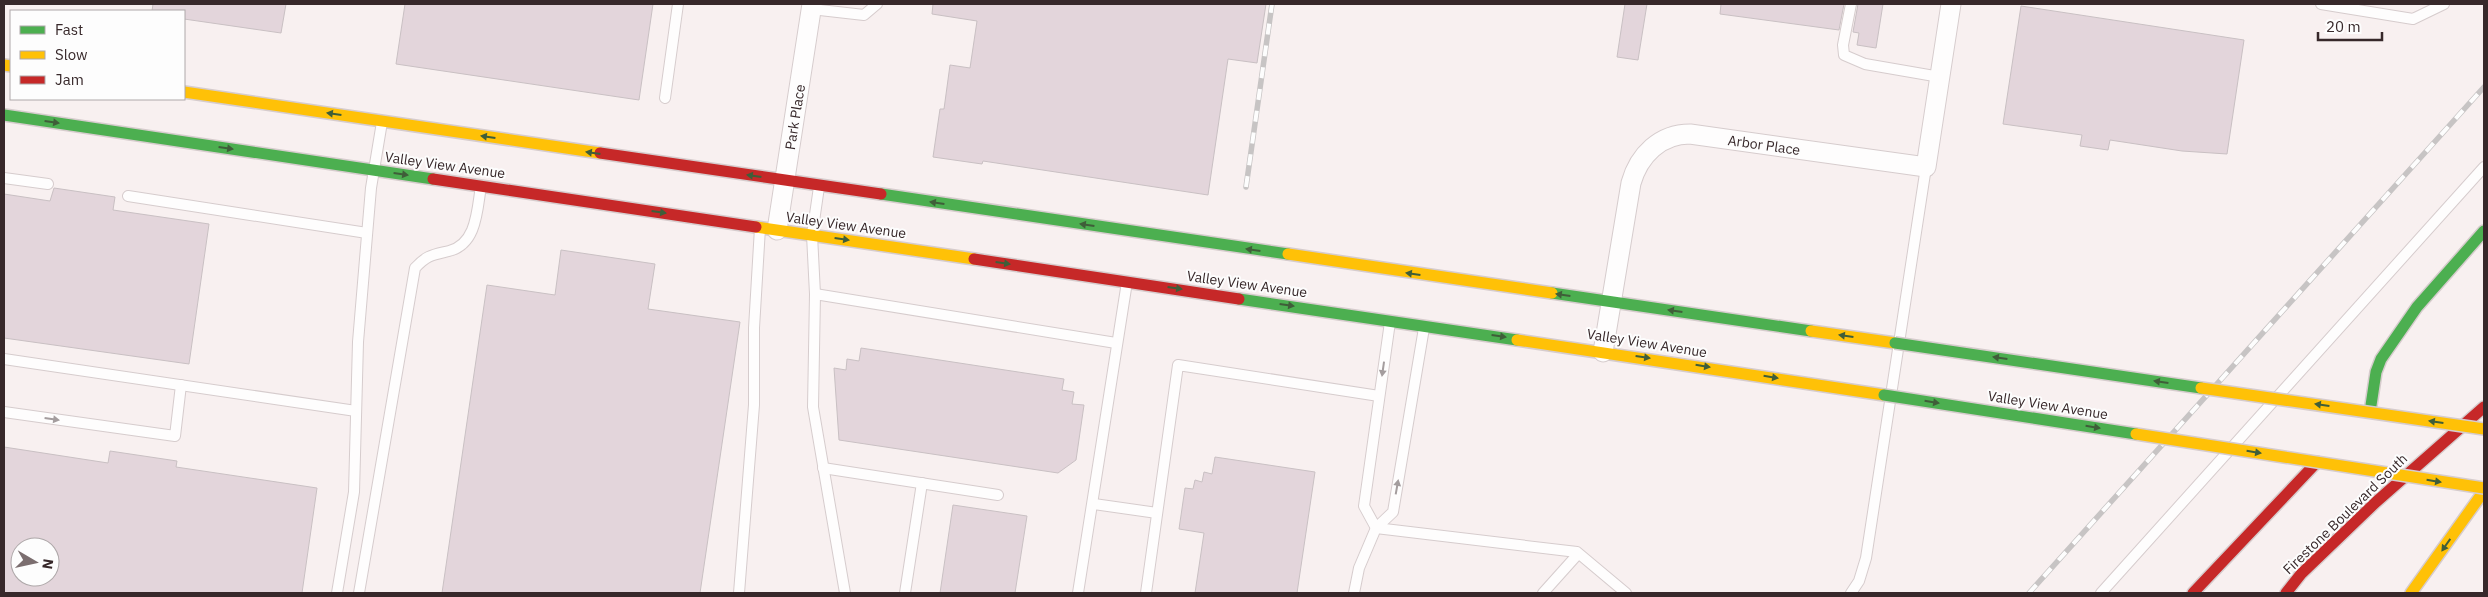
<svg xmlns="http://www.w3.org/2000/svg" width="2488" height="597" font-family="'IBM Plex Sans',sans-serif">
  <style>
    .building { fill: #e3d5db; stroke: #c9c0c3; fill-rule: evenodd }
    .lines { fill: none; stroke-linecap: round; stroke-linejoin: round }
    .lane-casing { stroke: #d6cccd; stroke-width: 12 }
    .street-casing { stroke: #d6cccd; stroke-width: 21 }
    .fast-casing { stroke: #d6cccd; stroke-width: 14 }
    .slow-casing { stroke: #d6cccd; stroke-width: 14 }
    .jam-casing { stroke: #d6cccd; stroke-width: 14 }
    .lane { stroke: #fefdfd; stroke-width: 10 }
    .street { stroke: #fefdfd; stroke-width: 19 }
    .fast { stroke: #4caf50; stroke-width: 11 }
    .slow { stroke: #ffc107; stroke-width: 11 }
    .jam { stroke: #c62828; stroke-width: 11 }
    .rail-casing { stroke: #c7c4c4; stroke-width: 5.5 }
    .rail { stroke: #fdfdfd; stroke-width: 4; stroke-dasharray: 11; stroke-linecap: butt }
    .fast-bridge-casing { stroke: #d6cccd; stroke-width: 14; stroke-linecap: butt }
    .slow-bridge-casing { stroke: #d6cccd; stroke-width: 14; stroke-linecap: butt }
    .fast-bridge { stroke: #4caf50; stroke-width: 11 }
    .slow-bridge { stroke: #ffc107; stroke-width: 11 }
    .oneway { fill: #3f5e39 }
    .oneway2 { fill: #a49d9e }
    .labels { text-anchor: middle; dominant-baseline: central; stroke-width: 4; stroke-linejoin: round; paint-order: stroke }
    .street-label { font-size: 14px; fill: #37282a; stroke: #fdfdfd }
  </style>
  <rect width="100%" height="100%" fill="#f8f0f0"/>
  <g class="building">
    <polygon points="153,4 286,4 281,33 184,19 184,11 152,11"/>
    <polygon points="405,4 653,4 639,100 396,64"/>
    <polygon points="933,4 1266,4 1257,63 1228,59 1208,195 983,161 982,164 933,157 940,109 944,109 950,65 970,68 977,21 932,14"/>
    <polygon points="1625,4 1647,4 1638,60 1617,57"/>
    <polygon points="1721,4 1844,4 1839,30 1720,14"/>
    <polygon points="1858,4 1883,4 1876,48 1857,45 1859,33 1853,32"/>
    <polygon points="2021,6 2244,40 2227,154 2182,151 2110,140 2108,150 2080,146 2082,135 2003,124"/>
    <polygon points="54,188 115,197 113,210 209,224 189,364 4,338 4,194 50,201"/>
    <polygon points="561,250 655,264 648,309 740,322 700,593 442,593 487,285 555,295"/>
    <polygon points="861,348 1064,379 1062,390 1074,392 1072,404 1084,405 1076,460 1058,473 839,440 834,368 846,370 847,359 859,361"/>
    <path d="M4,447L108,463L110,451L177,461L176,467L317,488L302,593H4ZM20,547H50V577H20Z"/>
    <polygon points="1215,457 1315,472 1297,593 1195,593 1204,533 1179,529 1185,488 1193,489 1195,480 1202,482 1204,472 1212,474"/>
    <polygon points="953,505 1027,516 1015,593 940,593"/>
  </g>
  <g class="lines">
    <g class="lane-casing">
      <g id="lane">
        <polyline points="1851,4 1843,45 1844,55 1865,64 1940,77"/>
        <polyline points="2321,4 2413,19 2444,4"/>
        <polyline points="811,9 864,15 877,4"/>
        <polyline points="665,98 678,4"/>
        <polyline points="4,178 48,184"/>
        <polyline points="819,187 812,235 815,294 813,407 845,593"/>
        <polyline points="128,196 367,233"/>
        <polyline points="815,294 1116,343"/>
        <polyline points="4,359 356,411"/>
        <polyline points="4,412 175,436 181,385"/>
        <polyline points="823,468 998,495"/>
        <polyline points="1094,504 1157,513"/>
        <polyline points="1376,528 1577,552 1626,593"/>
        <polyline points="1376,528 1364,506 1390,322"/>
        <polyline points="337,593 354,492 358,342 371,188 382,122"/>
        <path d="M359,593L415,268C427,255 432,255 449,251C477,244 477,210 481,186"/>
        <polyline points="739,593 754,405 754,328 760,228"/>
        <polyline points="905,593 922,483"/>
        <polyline points="1078,593 1127,282"/>
        <polyline points="1146,593 1178,365 1379,396"/>
        <polyline points="1354,593 1359,568 1376,528 1393,512 1424,328"/>
        <polyline points="1543,593 1578,554"/>
        <polyline points="1851,593 1859,581 1866,558 1926,167"/>
        <polyline points="2101,593 2484,167"/>
      </g>
    </g>
    <g class="street-casing">
      <g id="street">
        <polyline points="777,230 812,4"/>
        <path d="M1603,352L1631,183C1639,155 1660,134 1690,134L1926,167L1951,4"/>
      </g>
    </g>
    <g class="fast-casing">
      <g id="fast">
        <polyline points="4,115 433,179"/>
        <polyline points="881,194 1288,254"/>
        <polyline points="1552,293 1811,331"/>
        <polyline points="1239,299 1517,340"/>
        <polyline points="2370,412 2376,372 2381,359 2417,307 2484,231"/>
      </g>
    </g>
    <g class="slow-casing">
      <g id="slow">
        <polyline points="4,65 11,66"/>
        <polyline points="184,92 600,153"/>
        <polyline points="756,227 974,259"/>
        <polyline points="1288,254 1552,293"/>
        <polyline points="1811,331 1895,343"/>
        <polyline points="1517,340 1884,395"/>
        <polyline points="2411,593 2484,491"/>
      </g>
    </g>
    <g class="jam-casing">
      <g id="jam">
        <polyline points="600,153 881,194"/>
        <polyline points="433,179 756,227"/>
        <polyline points="974,259 1239,299"/>
        <polyline points="2193,593 2317,462"/>
        <polyline points="2286,593 2301,574 2376,502 2484,407"/>
      </g>
    </g>
    <use href="#lane" class="lane"/>
    <use href="#street" class="street"/>
    <use href="#fast" class="fast"/>
    <use href="#slow" class="slow"/>
    <use href="#jam" class="jam"/>
    <g class="rail-casing">
      <g id="rail">
        <polyline points="1246,187 1272,4"/>
        <polyline points="2029,593 2484,87"/>
      </g>
    </g>
    <use href="#rail" class="rail"/>
    <g class="fast-bridge-casing">
      <g id="fast-bridge">
        <polyline points="1895,343 2201,388"/>
        <polyline points="1884,395 2136,434"/>
      </g>
    </g>
    <g class="slow-bridge-casing">
      <g id="slow-bridge">
        <polyline points="2201,388 2484,429"/>
        <polyline points="2136,434 2484,488"/>
      </g>
    </g>
    <use href="#fast-bridge" class="fast-bridge"/>
    <use href="#slow-bridge" class="slow-bridge"/>
  </g>
  <defs><path id="oneway-solid" d="M-6-.8H1V-3.2L6.5 0L1 3.2V.8H-6Z" transform="scale(1.25)"/></defs>
  <g class="oneway">
    <use href="#oneway-solid" transform="translate(334 114) rotate(-172)"/>
    <use href="#oneway-solid" transform="translate(52 122) rotate(8)"/>
    <use href="#oneway-solid" transform="translate(488 137) rotate(-172)"/>
    <use href="#oneway-solid" transform="translate(226 148) rotate(8)"/>
    <use href="#oneway-solid" transform="translate(593 153) rotate(-172)"/>
    <use href="#oneway-solid" transform="translate(401 174) rotate(8)"/>
    <use href="#oneway-solid" transform="translate(754 176) rotate(-172)"/>
    <use href="#oneway-solid" transform="translate(937 203) rotate(-172)"/>
    <use href="#oneway-solid" transform="translate(659 212) rotate(8)"/>
    <use href="#oneway-solid" transform="translate(1087 225) rotate(-172)"/>
    <use href="#oneway-solid" transform="translate(842 239) rotate(8)"/>
    <use href="#oneway-solid" transform="translate(1253 250) rotate(-172)"/>
    <use href="#oneway-solid" transform="translate(1003 263) rotate(8)"/>
    <use href="#oneway-solid" transform="translate(1413 274) rotate(-172)"/>
    <use href="#oneway-solid" transform="translate(1175 288) rotate(8)"/>
    <use href="#oneway-solid" transform="translate(1563 295) rotate(-172)"/>
    <use href="#oneway-solid" transform="translate(1287 305) rotate(8)"/>
    <use href="#oneway-solid" transform="translate(1675 311) rotate(-172)"/>
    <use href="#oneway-solid" transform="translate(1499 336) rotate(8)"/>
    <use href="#oneway-solid" transform="translate(1846 336) rotate(-172)"/>
    <use href="#oneway-solid" transform="translate(1643 357) rotate(8)"/>
    <use href="#oneway-solid" transform="translate(2000 358) rotate(-172)"/>
    <use href="#oneway-solid" transform="translate(1703 366) rotate(9)"/>
    <use href="#oneway-solid" transform="translate(1771 377) rotate(9)"/>
    <use href="#oneway-solid" transform="translate(2161 382) rotate(-172)"/>
    <use href="#oneway-solid" transform="translate(1932 402) rotate(9)"/>
    <use href="#oneway-solid" transform="translate(2322 405) rotate(-172)"/>
    <use href="#oneway-solid" transform="translate(2436 422) rotate(-172)"/>
    <use href="#oneway-solid" transform="translate(2093 427) rotate(9)"/>
    <use href="#oneway-solid" transform="translate(2254 452) rotate(9)"/>
    <use href="#oneway-solid" transform="translate(2434 481) rotate(9)"/>
    <use href="#oneway-solid" transform="translate(2446 545) rotate(125)"/>
  </g>
  <g class="oneway2">
    <use href="#oneway-solid" transform="translate(1383 369) rotate(98)"/>
    <use href="#oneway-solid" transform="translate(52 419) rotate(8)"/>
    <use href="#oneway-solid" transform="translate(1397 487) rotate(-80)"/>
  </g>
  <g class="labels">
    <g class="street-label">
      <text transform="translate(795 117) rotate(-81)">Park Place</text>
      <text transform="translate(1764 145) rotate(8)">Arbor Place</text>
      <text transform="translate(445 165) rotate(8)">Valley View Avenue</text>
      <text transform="translate(846 225) rotate(8)">Valley View Avenue</text>
      <text transform="translate(1247 284) rotate(8)">Valley View Avenue</text>
      <text transform="translate(1647 343) rotate(9)">Valley View Avenue</text>
      <text transform="translate(2048 405) rotate(9)">Valley View Avenue</text>
      <text transform="translate(2345 514) rotate(-44)">Firestone Boulevard South</text>
    </g>
  </g>
  <rect width="2488" height="597" fill="none" stroke="#37282a" stroke-width="10"/>
  <rect x="10" y="10" width="175" height="90" fill="#fdfdfd" stroke="#aea8a9"/>
  <rect x="20" y="26" width="25" height="8" fill="#4caf50" stroke="#aea8a9"/>
  <text x="55" y="35" font-size="15" fill="#37282a">Fast</text>
  <rect x="20" y="51" width="25" height="8" fill="#ffc107" stroke="#aea8a9"/>
  <text x="55" y="60" font-size="15" fill="#37282a">Slow</text>
  <rect x="20" y="76" width="25" height="8" fill="#c62828" stroke="#aea8a9"/>
  <text x="55" y="85" font-size="15" fill="#37282a">Jam</text>
  <g transform="translate(35 562) rotate(99)"><circle r="24" fill="#fdfdfd" stroke="#aea8a9"/>
  <path d="M0-4L9 19L0 12L-9 19Z" fill="#7b6e6f"/>
  <text y="-8" font-size="14" font-weight="bold" text-anchor="middle" fill="#37282a">N</text>
  </g>
  <path d="M2318 32v8h64v-8" fill="none" stroke="#37282a" stroke-width="2.5"/>
  <text x="2326" y="32" font-size="15" fill="#37282a" stroke="#fdfdfd" stroke-width="4" paint-order="stroke">20 m</text>
</svg>
